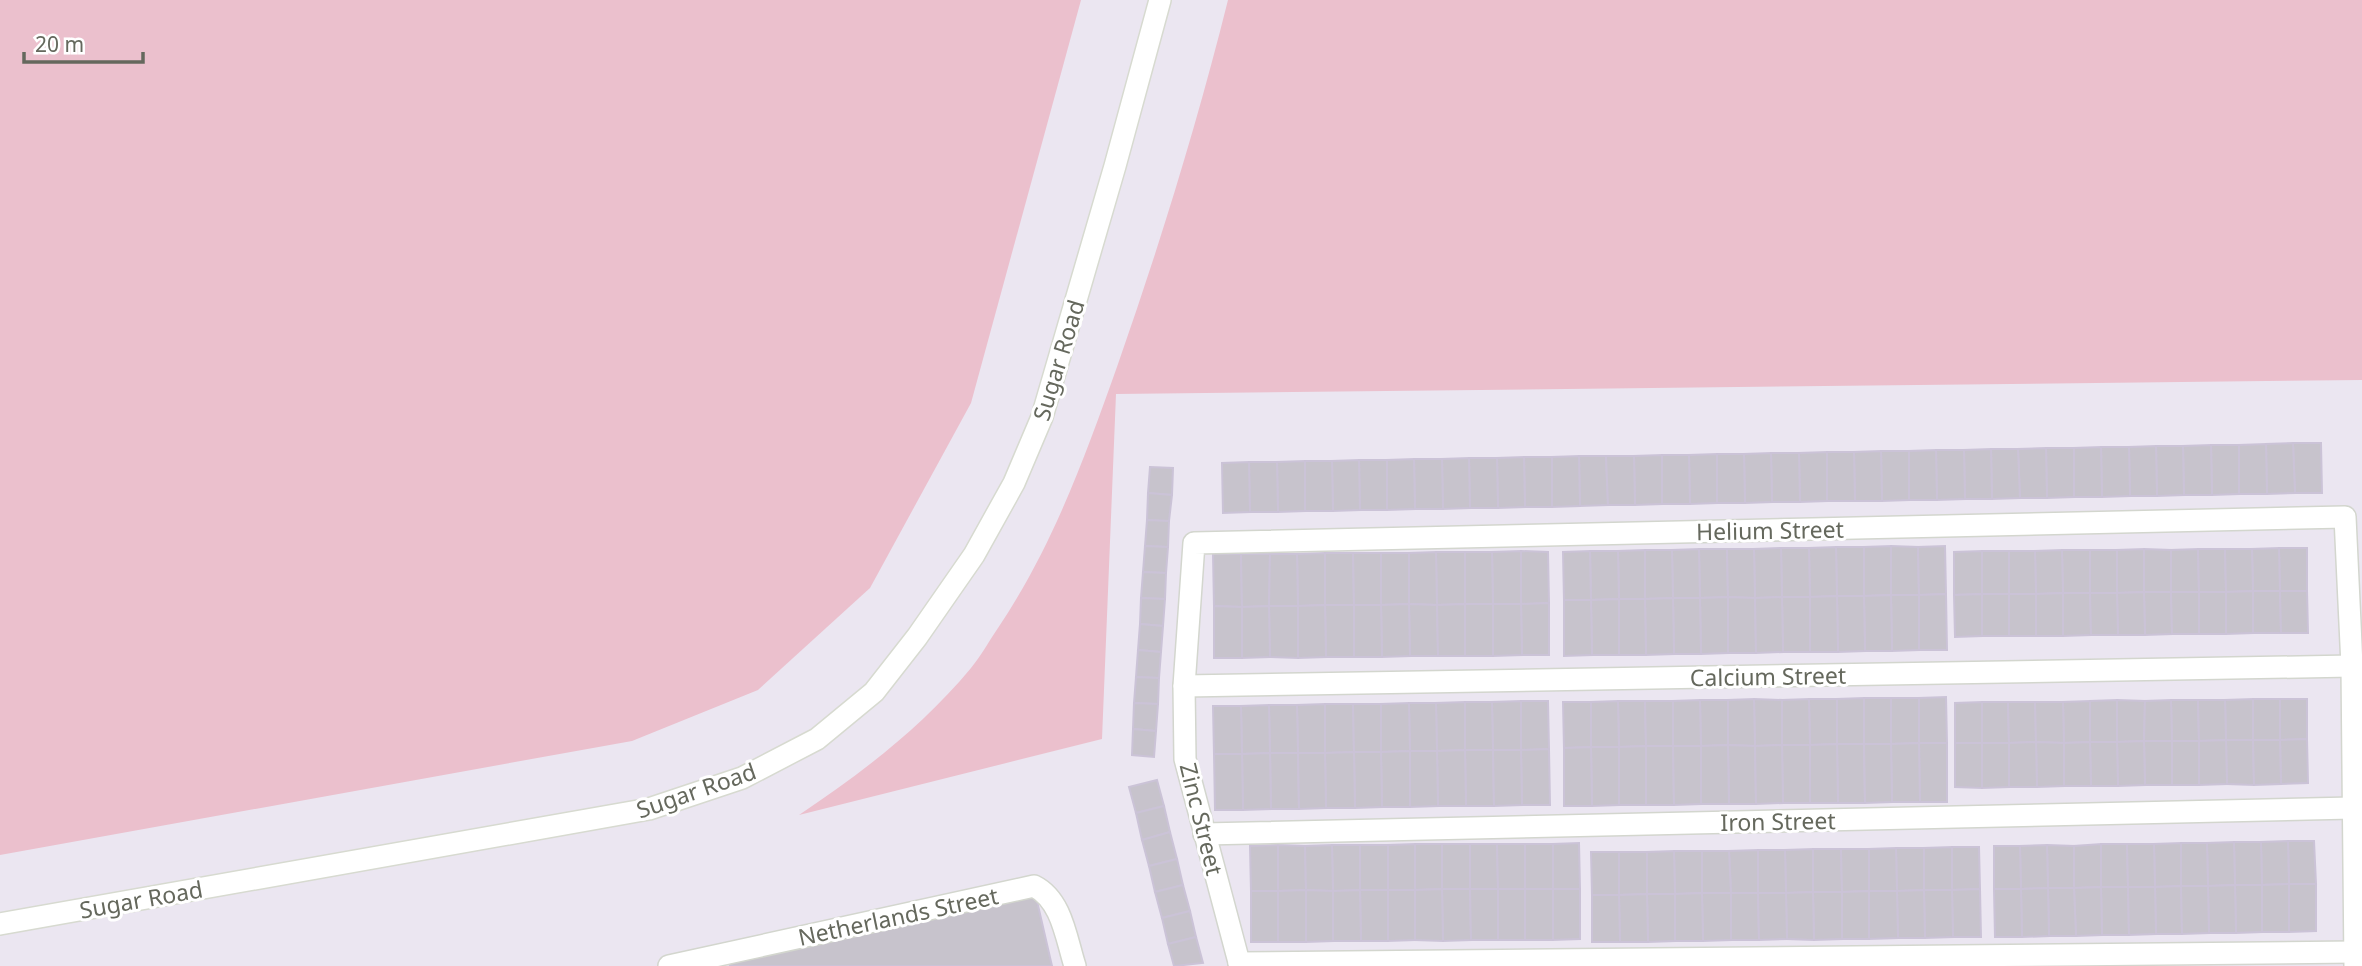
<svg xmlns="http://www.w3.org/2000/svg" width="2362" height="966" font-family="'Noto Sans',sans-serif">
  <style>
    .green { fill: #ebc0cd }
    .building { fill: #c7c3cc; stroke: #cbc3d7; stroke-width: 2 }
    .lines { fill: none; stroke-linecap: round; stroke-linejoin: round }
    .minor-casing { stroke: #d3d6ce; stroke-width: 24 }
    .secondary-casing { stroke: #d7dad0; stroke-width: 24 }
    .minor { stroke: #fff; stroke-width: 21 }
    .secondary { stroke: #fff; stroke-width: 21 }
    .labels { text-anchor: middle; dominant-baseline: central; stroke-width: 6; stroke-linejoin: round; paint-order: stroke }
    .street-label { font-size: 23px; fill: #65685d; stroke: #fff }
  </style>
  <rect width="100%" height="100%" fill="#ebe6f1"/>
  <g class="green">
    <polygon points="0,0 1081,0 971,403 870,588 758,690 632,741 0,855"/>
    <path d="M1228,0H2362V380L1116,394L1102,739L799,815C863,772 922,727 971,668C981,656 989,641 998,628C1053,546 1085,457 1118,364C1160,244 1197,124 1228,0Z"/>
  </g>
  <g class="building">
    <polygon points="2293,443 2321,443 2322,493 2295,493"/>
    <polygon points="2293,443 2295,493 2267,494 2266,444"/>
    <polygon points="2266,444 2267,494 2239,494 2239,445"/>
    <polygon points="2211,445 2239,445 2239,494 2212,495"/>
    <polygon points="2211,445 2212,495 2184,495 2183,446"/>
    <polygon points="2156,446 2183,446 2184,495 2157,496"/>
    <polygon points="2156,446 2157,496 2130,496 2129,447"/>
    <polygon points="2101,447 2129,447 2130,496 2102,497"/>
    <polygon points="2101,447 2102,497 2074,497 2074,448"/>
    <polygon points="2046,448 2074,448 2074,497 2047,498"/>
    <polygon points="2046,448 2047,498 2020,498 2018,449"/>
    <polygon points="1991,449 2018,449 2020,498 1992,499"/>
    <polygon points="1991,449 1992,499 1965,499 1964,450"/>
    <polygon points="1936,450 1964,450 1965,499 1937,500"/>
    <polygon points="1936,450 1937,500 1909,500 1909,451"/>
    <polygon points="1881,451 1909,451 1909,500 1882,501"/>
    <polygon points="1881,451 1882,501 1855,501 1854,452"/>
    <polygon points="1827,452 1854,452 1855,501 1827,501"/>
    <polygon points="1827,452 1827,501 1800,502 1799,453"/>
    <polygon points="1771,453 1799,453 1800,502 1772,502"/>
    <polygon points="1771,453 1772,502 1745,503 1744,454"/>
    <polygon points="1717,454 1744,454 1745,503 1717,503"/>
    <polygon points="1717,454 1717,503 1690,504 1689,455"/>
    <polygon points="1662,455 1689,455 1690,504 1662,504"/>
    <polygon points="1662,455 1662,504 1635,505 1634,456"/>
    <polygon points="1579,456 1606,456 1608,505 1580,506"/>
    <polygon points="1579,456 1580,506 1552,507 1552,457"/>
    <polygon points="1606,456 1634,456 1635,505 1608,505"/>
    <polygon points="1524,457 1552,457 1552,507 1525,507"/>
    <polygon points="1524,457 1525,507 1498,508 1497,458"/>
    <polygon points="1469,458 1497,458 1498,508 1470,508"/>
    <polygon points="1469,458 1470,508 1443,509 1442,459"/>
    <polygon points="1414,459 1442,459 1443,509 1415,509"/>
    <polygon points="1414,459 1415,509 1387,510 1387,460"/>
    <polygon points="1359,460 1387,460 1387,510 1360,510"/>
    <polygon points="1359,460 1360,510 1333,511 1332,461"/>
    <polygon points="1305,461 1332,461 1333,511 1305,511"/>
    <polygon points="1305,461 1305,511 1278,512 1277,462"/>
    <polygon points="1249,462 1277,462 1278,512 1250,512"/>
    <polygon points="1249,462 1250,512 1223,513 1222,463"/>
    <polygon points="1150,467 1173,468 1172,495 1148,493"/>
    <polygon points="1148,493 1172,495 1169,521 1147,520"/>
    <polygon points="1147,520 1169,521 1168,547 1145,546"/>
    <polygon points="1145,546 1168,547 1166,573 1143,572"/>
    <polygon points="1891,546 1918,547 1919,595 1891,595"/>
    <polygon points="1891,546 1891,595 1864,596 1864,547"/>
    <polygon points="1945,546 1946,594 1919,595 1918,547"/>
    <polygon points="1836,547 1864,547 1864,596 1837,596"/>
    <polygon points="1836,547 1837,596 1810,597 1809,548"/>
    <polygon points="1781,548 1809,548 1810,597 1782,597"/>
    <polygon points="1781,548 1782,597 1755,598 1754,549"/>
    <polygon points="2279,548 2307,548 2307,591 2280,591"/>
    <polygon points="2279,548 2280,591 2253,591 2252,549"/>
    <polygon points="1699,549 1727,549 1728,597 1700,598"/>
    <polygon points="1699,549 1700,598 1673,598 1672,550"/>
    <polygon points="1727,549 1754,549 1755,598 1728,597"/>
    <polygon points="2144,549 2171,550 2171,592 2144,592"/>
    <polygon points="2144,549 2144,592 2117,593 2117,550"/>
    <polygon points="2198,549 2199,592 2171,592 2171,550"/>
    <polygon points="2198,549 2225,549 2226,592 2199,592"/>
    <polygon points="2225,549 2252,549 2253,591 2226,592"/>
    <polygon points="1645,550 1672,550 1673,598 1645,599"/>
    <polygon points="1645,550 1645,599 1619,599 1618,551"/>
    <polygon points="2062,550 2090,550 2090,593 2063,593"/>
    <polygon points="2062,550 2063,593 2036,594 2035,551"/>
    <rect x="2090" y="550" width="27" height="43"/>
    <polygon points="1521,551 1548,552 1549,603 1521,604"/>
    <polygon points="1521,551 1521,604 1493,604 1492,552"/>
    <polygon points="1590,551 1618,551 1619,599 1591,600"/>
    <polygon points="1590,551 1591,600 1564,600 1563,552"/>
    <rect x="1982" y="551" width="27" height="43"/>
    <polygon points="1982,551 1982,594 1954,595 1954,552"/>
    <polygon points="2009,551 2035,551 2036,594 2009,594"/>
    <polygon points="1436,552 1465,552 1465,604 1437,605"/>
    <polygon points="1436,552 1437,605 1409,604 1409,553"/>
    <polygon points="1465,552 1492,552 1493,604 1465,604"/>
    <polygon points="1325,553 1353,553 1354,605 1325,605"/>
    <polygon points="1325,553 1325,605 1298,606 1297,554"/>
    <polygon points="1353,553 1381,553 1381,605 1354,605"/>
    <polygon points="1381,553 1409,553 1409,604 1381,605"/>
    <polygon points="1213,554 1241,554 1242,607 1214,606"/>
    <polygon points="1241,554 1270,554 1269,606 1242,607"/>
    <polygon points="1270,554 1297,554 1298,606 1269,606"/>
    <polygon points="1143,572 1166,573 1165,599 1141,598"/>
    <polygon points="2253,591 2280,591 2281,633 2253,633"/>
    <polygon points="2253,591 2253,633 2226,634 2226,592"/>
    <polygon points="2280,591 2307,591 2308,633 2281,633"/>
    <polygon points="2144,592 2171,592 2172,634 2145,635"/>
    <polygon points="2144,592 2145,635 2118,635 2117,593"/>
    <polygon points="2171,592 2199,592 2199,634 2172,634"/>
    <rect x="2199" y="592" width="27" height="42"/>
    <polygon points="2063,593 2090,593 2091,635 2063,636"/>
    <polygon points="2063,593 2063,636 2036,636 2036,594"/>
    <polygon points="2090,593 2117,593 2118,635 2091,635"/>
    <polygon points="1946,594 1947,650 1919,650 1919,595"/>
    <rect x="1982" y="594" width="27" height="42"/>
    <polygon points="1982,594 1982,636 1955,637 1954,595"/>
    <rect x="2009" y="594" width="27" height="42"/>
    <polygon points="1891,595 1919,595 1919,650 1892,651"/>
    <polygon points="1891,595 1892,651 1865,651 1864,596"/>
    <polygon points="1837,596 1864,596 1865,651 1838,652"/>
    <polygon points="1837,596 1838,652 1810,652 1810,597"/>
    <polygon points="1728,597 1755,598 1756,653 1728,653"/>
    <polygon points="1728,597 1728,653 1701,654 1700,598"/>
    <polygon points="1782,597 1810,597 1810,652 1783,652"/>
    <polygon points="1782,597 1783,652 1756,653 1755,598"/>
    <polygon points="1141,598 1165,599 1163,626 1140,624"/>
    <polygon points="1673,598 1700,598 1701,654 1674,654"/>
    <polygon points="1673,598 1674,654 1646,655 1645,599"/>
    <polygon points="1619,599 1645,599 1646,655 1619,655"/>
    <polygon points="1619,599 1619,655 1592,655 1591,600"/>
    <polygon points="1564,600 1591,600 1592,655 1564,656"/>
    <polygon points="1549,603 1549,655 1522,655 1521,604"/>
    <polygon points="1409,604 1437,605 1438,656 1410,656"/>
    <polygon points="1409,604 1410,656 1382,657 1381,605"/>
    <rect x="1465" y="604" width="28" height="52"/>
    <polygon points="1465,604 1465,656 1438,656 1437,605"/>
    <polygon points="1493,604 1521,604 1522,655 1493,656"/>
    <polygon points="1325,605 1354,605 1354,657 1326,657"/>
    <polygon points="1325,605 1326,657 1298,658 1298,606"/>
    <polygon points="1354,605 1381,605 1382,657 1354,657"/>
    <polygon points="1214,606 1242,607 1242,658 1214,658"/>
    <polygon points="1269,606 1298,606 1298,658 1270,657"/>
    <polygon points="1269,606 1270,657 1242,658 1242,607"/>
    <polygon points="1140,624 1163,626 1161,652 1138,650"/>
    <polygon points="1138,650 1161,652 1159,678 1136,677"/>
    <polygon points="1136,677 1159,678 1158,704 1134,703"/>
    <polygon points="1946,697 1947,743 1919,743 1919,698"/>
    <rect x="1864" y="698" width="27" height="46"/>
    <polygon points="1864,698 1864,744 1837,744 1837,699"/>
    <polygon points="1891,698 1919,698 1919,743 1891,744"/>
    <polygon points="1754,699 1782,700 1782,745 1755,746"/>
    <polygon points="1754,699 1755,746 1728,745 1728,700"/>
    <polygon points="1809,699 1837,699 1837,744 1810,745"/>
    <polygon points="1809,699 1810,745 1782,745 1782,700"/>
    <rect x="2253" y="699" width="27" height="41"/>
    <polygon points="2253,699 2253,740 2226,740 2225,700"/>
    <polygon points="2280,699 2307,699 2307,739 2280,740"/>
    <polygon points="1700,700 1728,700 1728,745 1701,746"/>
    <polygon points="1700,700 1701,746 1673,746 1673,701"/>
    <polygon points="2117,700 2145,701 2144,741 2117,742"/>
    <polygon points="2117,700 2117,742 2090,742 2090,701"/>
    <polygon points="2171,700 2198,700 2199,741 2172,741"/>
    <polygon points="2171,700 2172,741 2144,741 2145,701"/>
    <polygon points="2198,700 2225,700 2226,740 2199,741"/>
    <polygon points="1521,701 1548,701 1549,749 1521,750"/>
    <polygon points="1521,701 1521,750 1493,750 1492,702"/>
    <polygon points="1618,701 1645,701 1646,746 1619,747"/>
    <polygon points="1618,701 1619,747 1591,747 1591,702"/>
    <polygon points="1645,701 1673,701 1673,746 1646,746"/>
    <polygon points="2090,701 2090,742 2064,743 2063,702"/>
    <polygon points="1465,702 1492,702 1493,750 1465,750"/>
    <polygon points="1465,702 1465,750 1437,751 1436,703"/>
    <polygon points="1563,702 1591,702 1591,747 1564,748"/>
    <polygon points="1982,702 2008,702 2009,743 1982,743"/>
    <polygon points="1982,702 1982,743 1955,743 1955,703"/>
    <polygon points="2008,702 2035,702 2036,742 2009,743"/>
    <polygon points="2035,702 2063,702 2064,743 2036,742"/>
    <polygon points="1134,703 1158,704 1156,731 1133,729"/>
    <polygon points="1409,703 1436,703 1437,751 1410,751"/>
    <polygon points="1409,703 1410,751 1381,752 1381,704"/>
    <polygon points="1325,704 1353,704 1354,752 1325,753"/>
    <polygon points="1325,704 1325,753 1298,753 1297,705"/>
    <polygon points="1353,704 1381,704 1381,752 1354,752"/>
    <polygon points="1269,705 1297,705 1298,753 1270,753"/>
    <polygon points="1269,705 1270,753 1242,754 1241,706"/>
    <polygon points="1213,706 1241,706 1242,754 1214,754"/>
    <polygon points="1133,729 1156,731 1154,757 1132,755"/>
    <polygon points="2307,739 2308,783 2281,784 2280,740"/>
    <polygon points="2226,740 2253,740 2254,785 2227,784"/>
    <polygon points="2226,740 2227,784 2199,785 2199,741"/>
    <polygon points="2253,740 2280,740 2281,784 2254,785"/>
    <polygon points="2144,741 2172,741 2172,785 2145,785"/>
    <polygon points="2144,741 2145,785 2118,786 2117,742"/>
    <rect x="2172" y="741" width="27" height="44"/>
    <polygon points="2036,742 2064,743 2064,786 2037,787"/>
    <polygon points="2036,742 2037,787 2009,787 2009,743"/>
    <polygon points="2090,742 2117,742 2118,786 2091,786"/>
    <polygon points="2090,742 2091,786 2064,786 2064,743"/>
    <polygon points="1919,743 1947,743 1947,802 1920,802"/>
    <polygon points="1919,743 1920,802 1892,802 1891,744"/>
    <polygon points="1955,743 1982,743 1982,788 1955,787"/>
    <polygon points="1982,743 2009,743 2009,787 1982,788"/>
    <polygon points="1837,744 1864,744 1865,803 1838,803"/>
    <polygon points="1837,744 1838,803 1810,803 1810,745"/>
    <polygon points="1864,744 1891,744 1892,802 1865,803"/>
    <polygon points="1728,745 1755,746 1756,804 1729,804"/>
    <polygon points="1728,745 1729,804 1701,804 1701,746"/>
    <polygon points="1782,745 1810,745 1810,803 1783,803"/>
    <polygon points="1782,745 1783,803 1756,804 1755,746"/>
    <polygon points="1646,746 1673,746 1674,805 1646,805"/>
    <polygon points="1646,746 1646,805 1619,805 1619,747"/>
    <polygon points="1673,746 1701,746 1701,804 1674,805"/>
    <polygon points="1591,747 1619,747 1619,805 1592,806"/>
    <polygon points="1591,747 1592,806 1564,806 1564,748"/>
    <polygon points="1549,749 1550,805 1522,805 1521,750"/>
    <polygon points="1465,750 1493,750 1494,806 1466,806"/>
    <polygon points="1465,750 1466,806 1438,806 1437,751"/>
    <polygon points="1493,750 1521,750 1522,805 1494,806"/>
    <polygon points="1410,751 1437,751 1438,806 1410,807"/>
    <polygon points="1410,751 1410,807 1382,807 1381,752"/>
    <polygon points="1354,752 1381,752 1382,807 1355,808"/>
    <polygon points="1354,752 1355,808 1326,808 1325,753"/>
    <polygon points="1270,753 1298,753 1299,809 1271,809"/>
    <polygon points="1270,753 1271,809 1243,810 1242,754"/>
    <polygon points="1298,753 1325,753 1326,808 1299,809"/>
    <polygon points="1214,754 1242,754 1243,810 1215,810"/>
    <polygon points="1157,780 1164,806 1136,813 1129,787"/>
    <polygon points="1164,806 1170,832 1142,840 1136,813"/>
    <polygon points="1170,832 1177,859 1149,866 1142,840"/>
    <polygon points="2288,841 2314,841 2316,884 2289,884"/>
    <polygon points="2288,841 2289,884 2262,885 2261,842"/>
    <polygon points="2234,842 2261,842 2262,885 2235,885"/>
    <polygon points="2234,842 2235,885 2208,886 2207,843"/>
    <polygon points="1579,843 1580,889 1553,889 1553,844"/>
    <polygon points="2181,843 2207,843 2208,886 2181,886"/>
    <polygon points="2181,843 2181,886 2155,887 2154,844"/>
    <polygon points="1415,844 1442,844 1442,889 1415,890"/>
    <polygon points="1415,844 1415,890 1388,890 1388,845"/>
    <rect x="1442" y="844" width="28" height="45"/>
    <polygon points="1470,844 1497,844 1498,889 1470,889"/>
    <polygon points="1497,844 1525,844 1525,889 1498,889"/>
    <rect x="1525" y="844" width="28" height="45"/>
    <polygon points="2101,844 2127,844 2128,887 2101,887"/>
    <polygon points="2101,844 2101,887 2074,888 2074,846"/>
    <polygon points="2127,844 2154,844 2155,887 2128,887"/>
    <polygon points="1278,845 1305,846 1306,890 1278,891"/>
    <polygon points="1278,845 1278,891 1251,891 1250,846"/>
    <polygon points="1332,845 1360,845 1360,890 1333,891"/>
    <polygon points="1332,845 1333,891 1306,890 1305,846"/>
    <rect x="1360" y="845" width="28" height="45"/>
    <polygon points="2047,845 2074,846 2074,888 2048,888"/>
    <polygon points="2047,845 2048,888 2021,889 2020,846"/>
    <polygon points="1994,846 2020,846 2021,889 1994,889"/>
    <polygon points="1952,847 1979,847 1980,889 1952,890"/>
    <polygon points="1952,847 1952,890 1924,890 1924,848"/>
    <polygon points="1896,848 1924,848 1924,890 1897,891"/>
    <polygon points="1896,848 1897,891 1869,891 1869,849"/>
    <polygon points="1813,849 1841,849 1842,892 1813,892"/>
    <polygon points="1813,849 1813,892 1786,893 1785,850"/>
    <polygon points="1841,849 1869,849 1869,891 1842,892"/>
    <polygon points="1758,850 1785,850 1786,893 1758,893"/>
    <polygon points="1758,850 1758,893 1731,893 1729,851"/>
    <polygon points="1674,851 1702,851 1702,893 1675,894"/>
    <polygon points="1674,851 1675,894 1647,894 1647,852"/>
    <polygon points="1702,851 1729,851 1731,893 1702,893"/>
    <polygon points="1591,852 1619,852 1619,895 1592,895"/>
    <polygon points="1619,852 1647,852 1647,894 1619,895"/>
    <polygon points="1177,859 1183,885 1155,892 1149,866"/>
    <polygon points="2289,884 2316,884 2316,931 2289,932"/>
    <polygon points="2289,884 2289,932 2262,932 2262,885"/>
    <polygon points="1183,885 1190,911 1162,918 1155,892"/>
    <polygon points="2235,885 2262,885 2262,932 2236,933"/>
    <polygon points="2235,885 2236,933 2209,933 2208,886"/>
    <polygon points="2181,886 2182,934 2156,934 2155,887"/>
    <polygon points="2181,886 2208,886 2209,933 2182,934"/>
    <polygon points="2101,887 2128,887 2129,935 2102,935"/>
    <polygon points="2101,887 2102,935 2076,936 2074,888"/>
    <polygon points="2128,887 2155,887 2156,934 2129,935"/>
    <polygon points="1034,888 1052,966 730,966 728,959"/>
    <polygon points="2048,888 2074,888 2076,936 2049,936"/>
    <polygon points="2048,888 2049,936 2022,937 2021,889"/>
    <polygon points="1442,889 1470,889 1471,940 1443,941"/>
    <polygon points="1442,889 1443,941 1415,940 1415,890"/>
    <polygon points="1470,889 1498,889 1498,940 1471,940"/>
    <rect x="1498" y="889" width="27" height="51"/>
    <rect x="1525" y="889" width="28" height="51"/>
    <polygon points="1553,889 1580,889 1580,939 1553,940"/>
    <polygon points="1980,889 1981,937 1953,937 1952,890"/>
    <polygon points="1994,889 2021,889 2022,937 1995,937"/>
    <polygon points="1306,890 1333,891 1333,941 1306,942"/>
    <polygon points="1306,890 1306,942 1278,942 1278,891"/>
    <polygon points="1360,890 1388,890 1388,941 1361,941"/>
    <polygon points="1360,890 1361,941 1333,941 1333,891"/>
    <polygon points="1388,890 1415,890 1415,940 1388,941"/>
    <polygon points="1924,890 1952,890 1953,937 1925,938"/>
    <polygon points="1924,890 1925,938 1898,938 1897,891"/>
    <rect x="1251" y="891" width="27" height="51"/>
    <polygon points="1869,891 1897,891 1898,938 1869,939"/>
    <polygon points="1869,891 1869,939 1842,939 1842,892"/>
    <polygon points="1813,892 1842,892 1842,939 1814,940"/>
    <polygon points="1813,892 1814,940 1787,939 1786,893"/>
    <polygon points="1702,893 1731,893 1731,940 1703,941"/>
    <polygon points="1702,893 1703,941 1675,941 1675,894"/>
    <polygon points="1731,893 1758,893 1759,940 1731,940"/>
    <polygon points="1758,893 1786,893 1787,939 1759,940"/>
    <polygon points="1647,894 1675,894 1675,941 1648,942"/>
    <polygon points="1647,894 1648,942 1620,942 1619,895"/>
    <polygon points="1592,895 1619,895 1620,942 1592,942"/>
    <polygon points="1190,911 1196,937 1168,944 1162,918"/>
    <polygon points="1196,937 1203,963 1174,966 1168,944"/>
  </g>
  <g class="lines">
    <g class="minor-casing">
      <g id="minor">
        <polyline points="1184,686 2352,666"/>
        <polyline points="1204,834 2352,808"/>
        <polyline points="1239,963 2355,952"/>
        <path d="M669,966L1034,886C1062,900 1066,938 1075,966"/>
        <polyline points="1240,966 1185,759 1184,686 1194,543 2345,517 2352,666 2355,966"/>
      </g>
    </g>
    <g class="secondary-casing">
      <polyline id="secondary" points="0,924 649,809 742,778 817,739 874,692 917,637 974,555 1014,483 1042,417 1115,166 1160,0"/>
    </g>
    <use href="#minor" class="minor"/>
    <use href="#secondary" class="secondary"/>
  </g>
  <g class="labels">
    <g class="street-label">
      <text transform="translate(1058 360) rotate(-73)">Sugar Road</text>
      <text transform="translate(1770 530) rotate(-1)">Helium Street</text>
      <text transform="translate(1768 676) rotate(-1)">Calcium Street</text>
      <text transform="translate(696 790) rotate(-19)">Sugar Road</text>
      <text transform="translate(1202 819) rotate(76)">Zinc Street</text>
      <text transform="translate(1778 821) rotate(-1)">Iron Street</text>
      <text transform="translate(141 899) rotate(-10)">Sugar Road</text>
      <text transform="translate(898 916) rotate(-12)">Netherlands Street</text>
    </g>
  </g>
  <path d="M24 52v10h119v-10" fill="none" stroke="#65685d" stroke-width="3.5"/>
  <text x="35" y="52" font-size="21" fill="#65685d" stroke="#ffffff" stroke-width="5" paint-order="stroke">20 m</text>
</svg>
